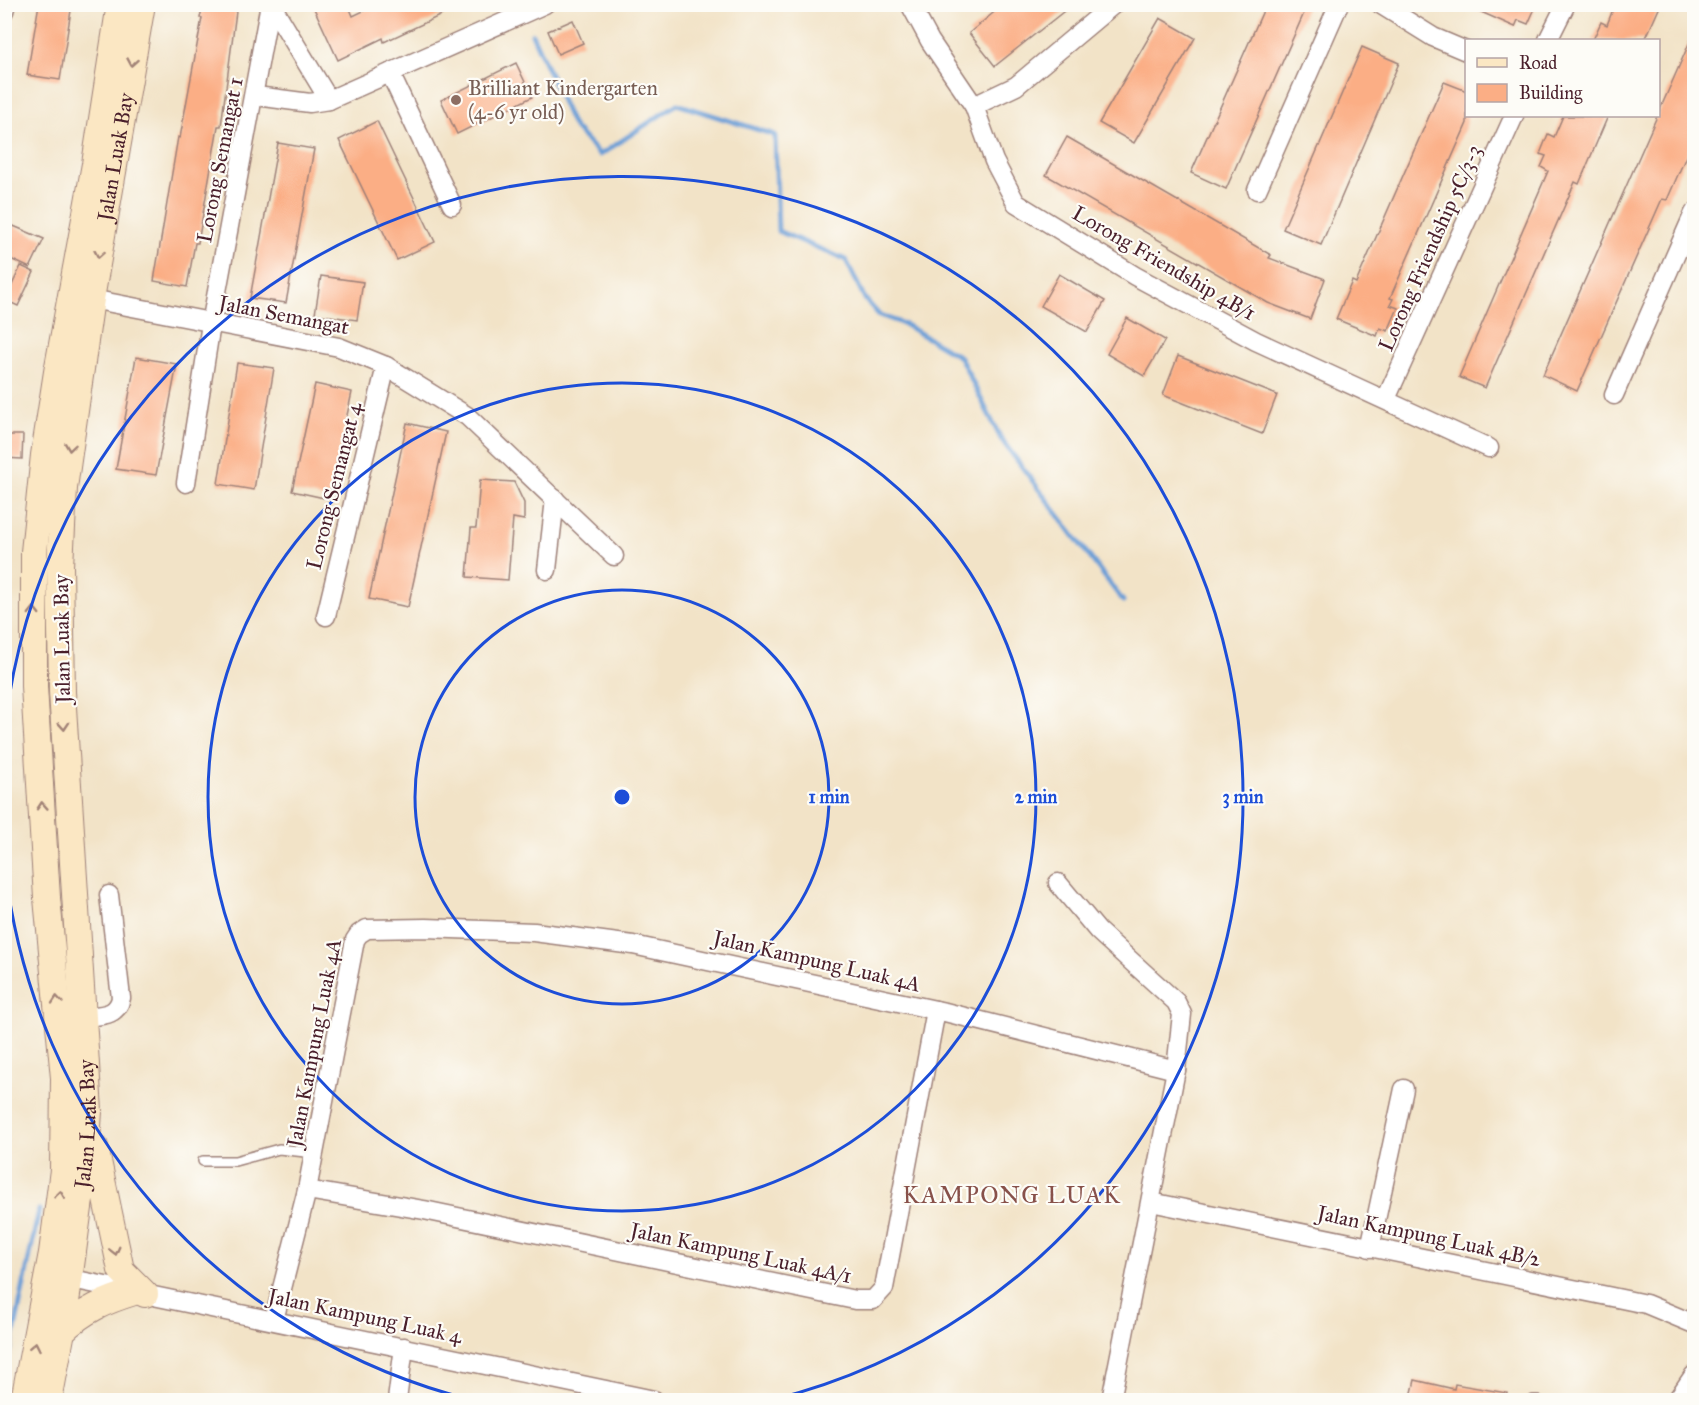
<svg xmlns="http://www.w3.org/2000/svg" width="1699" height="1405" font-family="'IM FELL Great Primer',serif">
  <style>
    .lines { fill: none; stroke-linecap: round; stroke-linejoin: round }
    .stream { stroke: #6b9ed6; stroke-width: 5 }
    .building { fill: #fbae85 }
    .lane-casing { stroke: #9e8179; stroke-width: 12 }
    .street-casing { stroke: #9e8179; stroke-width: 21 }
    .secondary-casing { stroke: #9e8179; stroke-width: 28 }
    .lane { stroke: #fff; stroke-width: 9 }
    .street { stroke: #fff; stroke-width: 18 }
    .secondary { stroke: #fbe7c3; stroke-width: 26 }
    .oneway { stroke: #a28377 }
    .ring { fill: none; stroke: #1d4ed8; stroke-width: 3 }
    .education-dot { fill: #8d6e63; stroke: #fdfcf7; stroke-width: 2 }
    .labels { text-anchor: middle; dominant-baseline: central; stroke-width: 4.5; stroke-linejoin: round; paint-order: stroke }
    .education-label { font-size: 21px; fill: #785e54; stroke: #fdfcf7; text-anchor: start }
    .street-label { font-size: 21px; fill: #4a1f2b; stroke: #fdfcf7 }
    .quarter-label { font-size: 24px; letter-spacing: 1.5px; fill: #88514a; stroke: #fdfcf7 }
    .centre { fill: #1d4ed8; stroke: #fdfcf7; stroke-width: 3 }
    .ring-label { font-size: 18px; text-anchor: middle; font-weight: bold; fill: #1d4ed8; stroke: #fdfcf7; stroke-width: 4.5; stroke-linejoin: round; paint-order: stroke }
  </style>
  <rect width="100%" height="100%" fill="#fdfcf7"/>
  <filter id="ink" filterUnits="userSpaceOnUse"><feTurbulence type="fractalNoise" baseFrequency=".0167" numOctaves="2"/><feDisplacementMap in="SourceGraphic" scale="12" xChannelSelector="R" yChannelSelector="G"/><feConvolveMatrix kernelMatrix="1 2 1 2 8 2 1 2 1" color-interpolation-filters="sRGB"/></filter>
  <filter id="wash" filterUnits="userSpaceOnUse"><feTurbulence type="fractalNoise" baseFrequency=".008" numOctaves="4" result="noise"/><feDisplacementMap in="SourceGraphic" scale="24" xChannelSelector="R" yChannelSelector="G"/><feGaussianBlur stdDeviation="1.35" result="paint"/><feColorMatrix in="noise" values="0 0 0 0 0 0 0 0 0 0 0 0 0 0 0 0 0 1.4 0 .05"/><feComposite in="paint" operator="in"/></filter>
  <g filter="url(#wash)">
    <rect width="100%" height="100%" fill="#f2e3c7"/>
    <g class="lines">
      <g class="stream">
        <polyline points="532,34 573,126 600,155 677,104 775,135 778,231 846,260 865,299 879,315 904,324 960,357 1001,439 1123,601"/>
        <polyline points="4,1368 11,1348 39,1210"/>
      </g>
    </g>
    <g id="blocks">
      <g class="building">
        <polygon points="39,4 72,4 60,80 27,75"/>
        <polygon points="203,4 237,4 221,126 218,126 198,243 195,243 187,287 154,281 178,137 180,138 202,18 200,18"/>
        <polygon points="312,4 348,4 353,16 378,4 465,4 384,42 383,38 338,60"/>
        <polygon points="1004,4 1073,4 995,66 969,33"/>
        <polygon points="1266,4 1308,4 1226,189 1191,173"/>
        <polygon points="1463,4 1537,4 1528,24 1518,20 1515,27"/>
        <polygon points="1615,4 1661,4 1645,40 1593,40 1601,22 1607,25"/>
        <polygon points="1160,18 1195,38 1134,143 1099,123"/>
        <polygon points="573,20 583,43 558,54 548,31"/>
        <polygon points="1695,30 1695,146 1691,145 1667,200 1662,199 1577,391 1543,375"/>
        <polygon points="1362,47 1399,63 1321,245 1283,229"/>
        <polygon points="516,63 532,97 457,134 441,100"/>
        <polygon points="1444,82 1467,91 1467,123 1390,298 1393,299 1390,305 1398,308 1388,331 1380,328 1377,336 1336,319 1352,281 1356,283"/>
        <polygon points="1563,116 1608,116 1579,184 1575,182 1485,388 1459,377 1548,171 1541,167 1546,156 1540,154 1548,134 1554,137"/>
        <polygon points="377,121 435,242 397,260 339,140"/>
        <polygon points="1067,137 1271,255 1269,258 1325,279 1310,319 1268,303 1046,175"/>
        <polygon points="278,143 314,149 286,303 250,298"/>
        <polygon points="4,222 44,239 30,268 4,256"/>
        <polygon points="21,266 34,272 18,306 5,300"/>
        <polygon points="1059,274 1105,301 1087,332 1041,306"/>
        <polygon points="321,276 363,282 357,320 315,314"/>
        <polygon points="1127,318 1165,340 1144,376 1107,354"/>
        <polygon points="1178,356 1277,395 1262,434 1163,395"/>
        <polygon points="136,357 177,364 156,475 116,469"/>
        <polygon points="237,363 274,368 254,490 218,484"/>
        <polygon points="315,384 352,392 329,499 292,491"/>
        <polygon points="407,423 446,432 408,607 369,599"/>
        <polygon points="4,435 23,435 22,459 4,458"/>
        <polygon points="480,480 514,482 524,503 524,520 513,518 508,580 467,577 471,528 476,528"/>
        <polygon points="1415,1380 1454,1389 1455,1384 1507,1393 1506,1401 1410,1401"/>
      </g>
    </g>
  </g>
  <g filter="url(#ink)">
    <use href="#blocks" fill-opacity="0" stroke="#9e8179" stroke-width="1.5"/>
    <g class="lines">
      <g class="lane-casing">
        <g id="lane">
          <polyline points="203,1161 235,1161 279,1149 314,1153"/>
          <polyline points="1533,1400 1538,1400"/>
        </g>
      </g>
      <g class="street-casing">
        <g id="street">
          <polyline points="271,4 329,100"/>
          <polyline points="910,4 930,41 974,106 994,161 1016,203 1135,276 1256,341 1489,448"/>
          <polyline points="1380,4 1433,37 1466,51"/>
          <polyline points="4,11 6,4"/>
          <polyline points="1548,40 1566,4"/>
          <polyline points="390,73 452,205"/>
          <polyline points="256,96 310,103 329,100 545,4"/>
          <polyline points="974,106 1016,86 1114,4"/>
          <polyline points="1257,190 1339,4"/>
          <polyline points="91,299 339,347 386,366 467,416 614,556"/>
          <polyline points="1614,395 1694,213"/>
          <polyline points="1386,399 1514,116"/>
          <polyline points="186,483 211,324 270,4"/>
          <polyline points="547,570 555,499"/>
          <polyline points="326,616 386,366"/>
          <polyline points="1058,883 1098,931 1176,1002 1182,1014 1176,1070 1111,1400"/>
          <path d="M84,1017C100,1015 117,1017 121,998L109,895"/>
          <polyline points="307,1190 424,1210 855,1300 873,1300 884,1288 936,1010"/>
          <polyline points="1151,1202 1646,1304 1694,1324"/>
          <polyline points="1370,1248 1404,1089"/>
          <polyline points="67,1278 654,1400"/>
          <polyline points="274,1320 307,1190 355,940 359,934 367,929 426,928 534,932 633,945 945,1012 1176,1070"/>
          <polyline points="397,1400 404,1347"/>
          <polyline points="1677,1400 1694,1375"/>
        </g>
      </g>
      <g class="secondary-casing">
        <g id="secondary">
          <polyline points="95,1147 121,1270 145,1294"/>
          <path d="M62,1331C84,1310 105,1301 134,1292"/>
          <polyline points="24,1400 52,1253 63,1170 64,1078 47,898 34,686 34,552 44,455 57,372 95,164 120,4"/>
          <path id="s1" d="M49,1400L62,1331L86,1157L89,1111L62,692L60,566L64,488L91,299L142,4"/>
        </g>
      </g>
      <use href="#lane" class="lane"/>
      <use href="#street" class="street"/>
      <use href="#secondary" class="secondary"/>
    </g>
    <defs><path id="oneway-chevron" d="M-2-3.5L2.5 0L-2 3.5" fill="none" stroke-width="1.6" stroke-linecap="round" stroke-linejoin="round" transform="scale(1.5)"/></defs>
    <g class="oneway">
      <use href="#oneway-chevron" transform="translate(132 62) rotate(100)"/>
      <use href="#oneway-chevron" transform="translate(99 254) rotate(100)"/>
      <use href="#oneway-chevron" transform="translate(70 447) rotate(98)"/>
      <use href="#oneway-chevron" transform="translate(34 611) rotate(-90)"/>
      <use href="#oneway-chevron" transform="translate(64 726) rotate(86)"/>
      <use href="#oneway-chevron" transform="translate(42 806) rotate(-94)"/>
      <use href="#oneway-chevron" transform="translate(57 1000) rotate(-95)"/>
      <use href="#oneway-chevron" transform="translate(60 1195) rotate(-83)"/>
      <use href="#oneway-chevron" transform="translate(115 1251) rotate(76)"/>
      <use href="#oneway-chevron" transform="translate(35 1346) rotate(-79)"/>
    </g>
  </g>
  <g class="ring">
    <circle cx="622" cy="797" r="207"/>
    <circle cx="622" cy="797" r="414"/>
    <path d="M472 1400A621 621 0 0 1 5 867M5 727A621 621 0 1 1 772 1400"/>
  </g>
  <circle class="education-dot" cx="456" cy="100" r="6"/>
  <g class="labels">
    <g class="education-label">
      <text x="468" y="88">Brilliant Kindergarten<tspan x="468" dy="24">(4-6 yr old)</tspan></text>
    </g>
    <g class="street-label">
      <text stroke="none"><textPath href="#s1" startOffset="1251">Jalan Luak Bay</textPath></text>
      <text transform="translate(220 160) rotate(-79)">Lorong Semangat 1</text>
      <text transform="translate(1430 248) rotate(-66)">Lorong Friendship 5C/3-3</text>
      <text transform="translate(1164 263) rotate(30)">Lorong Friendship 4B/1</text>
      <text transform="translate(284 315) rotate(11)">Jalan Semangat</text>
      <text transform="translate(334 486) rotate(-76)">Lorong Semangat 4</text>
      <text transform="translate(62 639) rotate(-91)">Jalan Luak Bay</text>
      <text transform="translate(817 961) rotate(13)">Jalan Kampung Luak 4A</text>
      <text transform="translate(314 1043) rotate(-79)">Jalan Kampung Luak 4A</text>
      <text stroke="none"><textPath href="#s1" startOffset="279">Jalan Luak Bay</textPath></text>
      <text transform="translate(1429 1236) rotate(12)">Jalan Kampung Luak 4B/2</text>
      <text transform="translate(741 1253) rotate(12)">Jalan Kampung Luak 4A/1</text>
      <text transform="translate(365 1316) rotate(12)">Jalan Kampung Luak 4</text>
    </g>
    <g class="quarter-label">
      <text x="1012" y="1195">KAMPONG LUAK</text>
    </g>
  </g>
  <circle cx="622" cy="797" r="9" class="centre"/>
  <g class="ring-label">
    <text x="829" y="803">1 min</text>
    <text x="1036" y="803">2 min</text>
    <text x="1243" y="803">3 min</text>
  </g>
  <rect width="1699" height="1405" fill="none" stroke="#fdfcf7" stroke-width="24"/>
  <rect x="1465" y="39" width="195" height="78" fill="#fdfcf7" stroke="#b5a4a5" stroke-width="1.5"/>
  <rect x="1477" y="58" width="30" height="9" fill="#fbe7c3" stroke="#b5a4a5" stroke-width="1.5"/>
  <text x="1519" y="69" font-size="18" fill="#4a1f2b">Road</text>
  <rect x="1477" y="84" width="30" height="18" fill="#fbae85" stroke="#b5a4a5" stroke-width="1.5"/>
  <text x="1519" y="99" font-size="18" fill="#4a1f2b">Building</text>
</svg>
